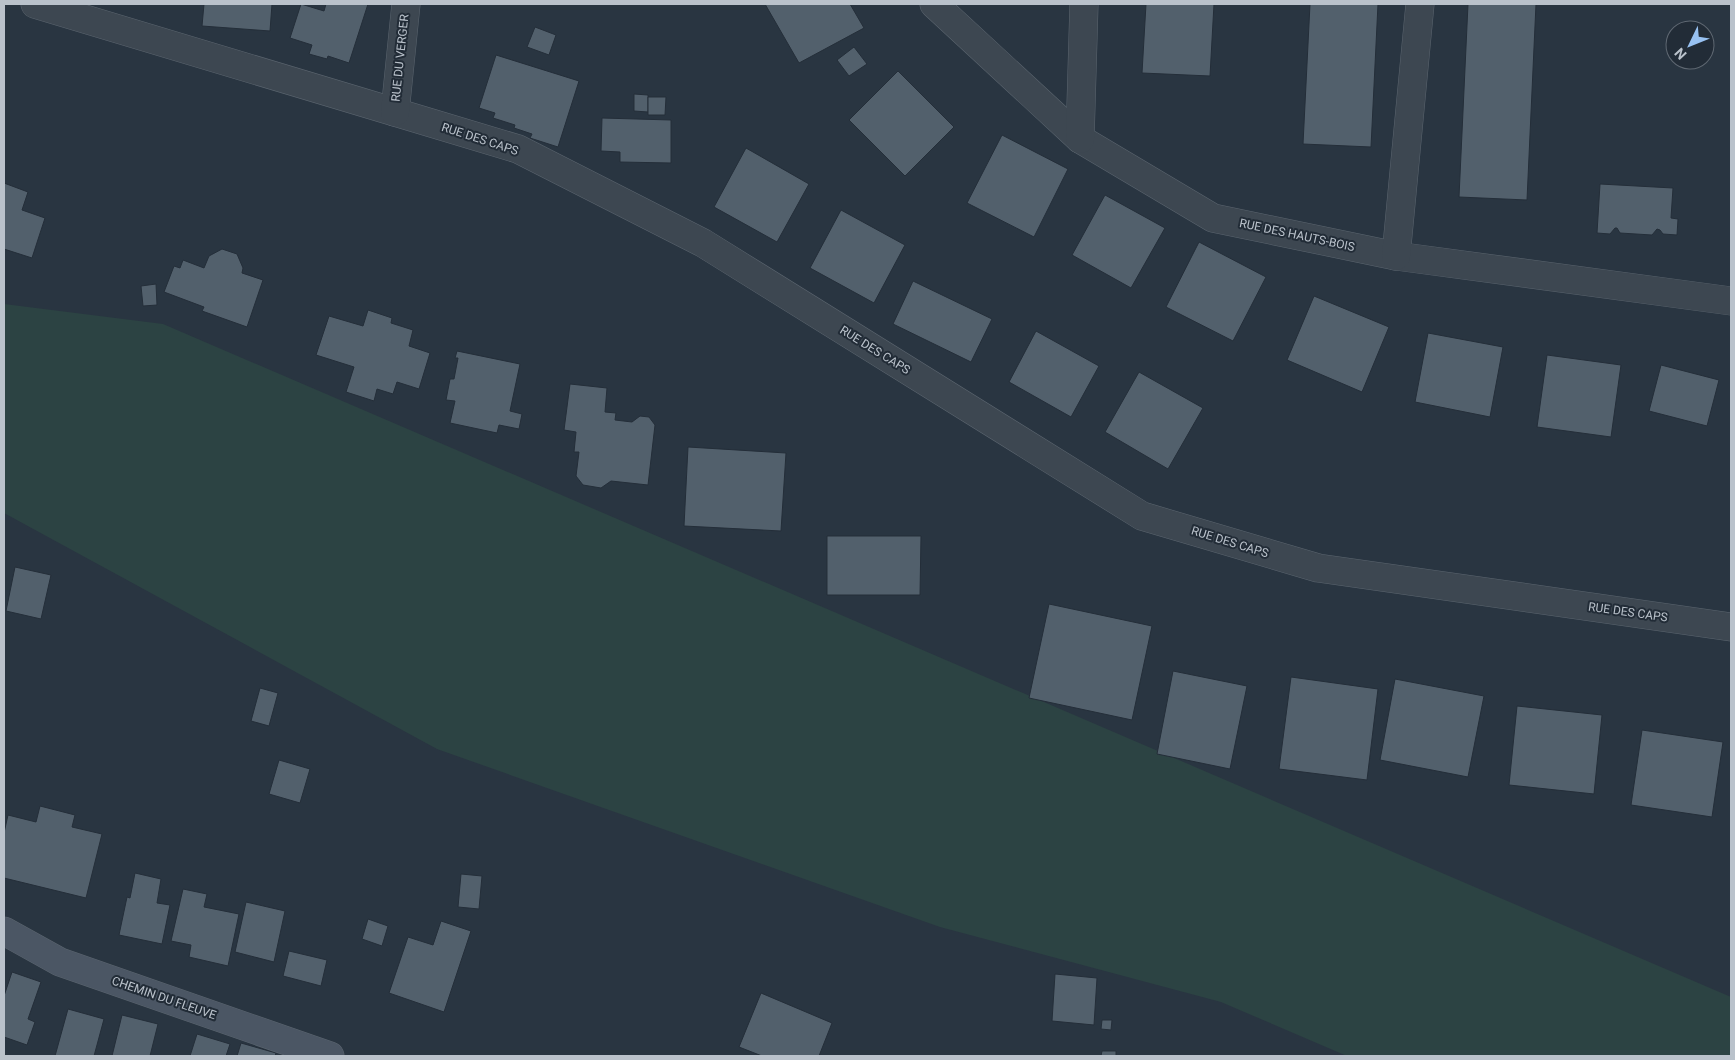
<svg xmlns="http://www.w3.org/2000/svg" width="1735" height="1060" font-family="Roboto,sans-serif">
  <style>
    .green { fill: #2c4343 }
    .building { fill: #52606c; stroke: #242e39 }
    .lines { fill: none; stroke-linecap: round; stroke-linejoin: round }
    .street-casing { stroke: #5b656f; stroke-width: 29 }
    .secondary-casing { stroke: #5b656f; stroke-width: 29 }
    .street { stroke: #3d4751; stroke-width: 28 }
    .secondary { stroke: #4b5664; stroke-width: 28 }
    .labels { text-anchor: middle; dominant-baseline: central; stroke-width: 4; stroke-linejoin: round; paint-order: stroke }
    .street-label { font-size: 12px; fill: #bac2cb; stroke: #222c37 }
  </style>
  <rect width="100%" height="100%" fill="#293541"/>
  <polygon class="green" points="4,304 163,324 1731,997 1731,1056 1347,1056 1221,1002 940,927 437,749 4,513"/>
  <g class="building">
    <polygon points="204,4 272,4 270,31 202,26"/>
    <polygon points="301,4 324,11 326,4 368,4 349,63 328,56 327,59 309,54 312,45 290,38"/>
    <polygon points="765,4 850,4 864,28 799,63"/>
    <polygon points="1146,4 1214,4 1210,76 1142,73"/>
    <polygon points="1310,4 1378,4 1371,147 1303,144"/>
    <polygon points="1468,4 1536,4 1527,200 1459,197"/>
    <polygon points="535,27 556,35 549,55 527,47"/>
    <polygon points="854,47 867,64 849,76 837,60"/>
    <polygon points="496,55 579,81 558,147 530,138 532,134 514,128 515,125 493,118 495,113 479,108"/>
    <polygon points="898,71 954,127 905,176 849,120"/>
    <polygon points="634,94 648,95 648,112 634,111"/>
    <polygon points="648,97 666,97 665,115 648,115"/>
    <polygon points="602,118 671,120 671,163 620,162 620,152 601,151"/>
    <polygon points="1002,135 1068,169 1034,237 967,203"/>
    <polygon points="746,148 809,184 777,242 714,207"/>
    <polygon points="4,183 28,192 22,210 45,218 32,258 4,249"/>
    <polygon points="1600,184 1673,188 1671,218 1678,219 1677,235 1663,234 1660,230 1657,229 1652,235 1620,233 1617,228 1615,228 1610,234 1597,233"/>
    <polygon points="1105,195 1165,228 1131,288 1072,255"/>
    <polygon points="841,210 905,245 874,303 810,268"/>
    <polygon points="1199,242 1266,277 1233,341 1166,307"/>
    <polygon points="222,249 237,254 243,268 242,273 263,280 247,327 202,311 204,307 164,292 174,266 180,268 183,260 204,268 209,256"/>
    <polygon points="913,281 992,319 971,362 893,324"/>
    <polygon points="156,284 157,305 143,306 141,286"/>
    <polygon points="1314,296 1389,327 1362,392 1287,360"/>
    <polygon points="368,310 392,318 391,323 413,330 409,346 430,353 419,389 397,382 393,394 377,389 374,401 346,392 354,367 316,355 329,316 363,326"/>
    <polygon points="1036,331 1099,366 1071,417 1009,382"/>
    <polygon points="1428,333 1503,347 1490,417 1415,402"/>
    <polygon points="457,351 520,364 510,411 522,414 519,429 499,425 497,433 450,423 455,401 446,400 450,379 454,379 458,358 455,358"/>
    <polygon points="1547,355 1621,365 1611,437 1537,427"/>
    <polygon points="1661,365 1719,380 1707,426 1649,411"/>
    <polygon points="1139,372 1203,408 1168,469 1105,432"/>
    <polygon points="570,384 607,388 605,412 616,413 615,420 632,422 640,416 649,417 655,425 648,485 611,481 601,488 583,485 576,476 579,452 574,452 576,432 564,430"/>
    <polygon points="688,447 786,453 781,531 684,526"/>
    <polygon points="827,536 921,536 920,595 827,595"/>
    <polygon points="15,567 51,575 41,619 6,611"/>
    <polygon points="1049,604 1152,626 1132,720 1029,698"/>
    <polygon points="1173,671 1247,686 1230,769 1157,754"/>
    <polygon points="1291,677 1378,689 1367,780 1279,769"/>
    <polygon points="1395,679 1484,696 1468,777 1380,760"/>
    <polygon points="260,688 278,693 269,726 251,721"/>
    <polygon points="1517,706 1602,715 1594,794 1509,785"/>
    <polygon points="1642,730 1723,742 1712,817 1631,805"/>
    <polygon points="279,760 310,769 300,803 269,794"/>
    <polygon points="40,806 75,815 72,827 102,834 86,898 4,878 4,833 8,815 36,822"/>
    <polygon points="135,873 161,879 157,903 170,905 162,944 119,935 127,897 130,898"/>
    <polygon points="461,874 482,876 479,909 458,907"/>
    <polygon points="183,889 207,894 204,907 239,914 228,966 189,957 191,945 171,941"/>
    <polygon points="246,902 285,911 274,962 235,952"/>
    <polygon points="368,919 388,926 382,946 362,939"/>
    <polygon points="441,921 471,931 444,1012 389,993 408,937 433,945"/>
    <polygon points="289,951 327,960 321,986 283,976"/>
    <polygon points="12,972 41,982 28,1019 35,1022 27,1045 4,1037 4,996"/>
    <polygon points="1055,974 1097,978 1094,1025 1052,1021"/>
    <polygon points="761,993 832,1023 819,1056 762,1056 739,1047"/>
    <polygon points="68,1009 104,1019 94,1056 55,1056"/>
    <polygon points="122,1015 158,1024 150,1056 112,1056"/>
    <polygon points="1102,1020 1112,1020 1111,1030 1101,1029"/>
    <polygon points="197,1034 230,1044 226,1056 190,1056"/>
    <polygon points="241,1043 276,1053 275,1056 237,1056"/>
    <polygon points="1102,1051 1116,1051 1116,1056 1101,1056"/>
  </g>
  <g class="lines">
    <g class="street-casing">
      <g id="street">
        <polyline points="35,4 518,149 703,243 1142,516 1318,568 1731,627"/>
        <polyline points="934,4 1080,139 1213,218 1396,256 1731,301"/>
        <polyline points="395,112 406,4"/>
        <polyline points="1080,139 1084,4"/>
        <polyline points="1396,256 1420,4"/>
      </g>
    </g>
    <g class="secondary-casing">
      <polyline id="secondary" points="4,931 60,962 330,1056"/>
    </g>
    <use href="#street" class="street"/>
    <use href="#secondary" class="secondary"/>
  </g>
  <g class="labels">
    <g class="street-label">
      <text transform="translate(400 58) rotate(-84)">RUE DU VERGER</text>
      <text transform="translate(480 139) rotate(18)">RUE DES CAPS</text>
      <text transform="translate(1297 235) rotate(12)">RUE DES HAUTS-BOIS</text>
      <text transform="translate(875 350) rotate(32)">RUE DES CAPS</text>
      <text transform="translate(1230 542) rotate(17)">RUE DES CAPS</text>
      <text transform="translate(1628 612) rotate(8)">RUE DES CAPS</text>
      <text transform="translate(164 998) rotate(19)">CHEMIN DU FLEUVE</text>
    </g>
  </g>
  <rect width="1735" height="1060" fill="none" stroke="#bac2cb" stroke-width="10"/>
  <g transform="translate(1690 45) rotate(227)"><circle r="24" fill="#222c37" stroke="#5f6872"/>
  <path d="M0-4L9 19L0 12L-9 19Z" fill="#98c2f2"/>
  <text y="-8" font-size="14" font-weight="bold" text-anchor="middle" fill="#bac2cb">N</text>
  </g>
</svg>
